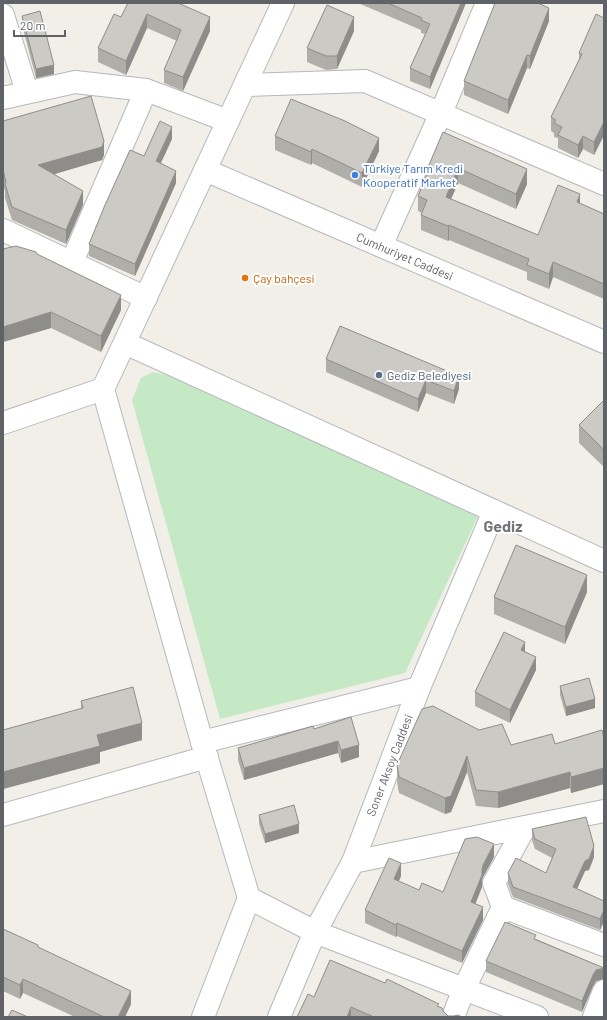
<svg xmlns="http://www.w3.org/2000/svg" width="607" height="1020" font-family="Barlow,sans-serif">
  <style>
    .green { fill: #c5e8c5 }
    .lines { fill: none; stroke-linecap: round; stroke-linejoin: round }
    .minor-casing { stroke: #b5b8bc; stroke-width: 24 }
    .minor { stroke: #fff; stroke-width: 22 }
    .wall { fill: #afaea9 }
    .shaded-wall { fill: #8f8d8a }
    .building { fill: #cccac5; stroke: #8f8d8a }
    .shop-dot { fill: #3f7fe0; stroke: #fff; stroke-width: 1.5 }
    .food-dot { fill: #e8710a; stroke: #fff; stroke-width: 1.5 }
    .service-dot { fill: #5c6f8a; stroke: #fff; stroke-width: 1.5 }
    .labels { text-anchor: middle; dominant-baseline: central; stroke-width: 4; stroke-linejoin: round; paint-order: stroke }
    .shop-label { font-size: 12px; fill: #366cbe; stroke: #fff; text-anchor: start }
    .street-label { font-size: 12px; fill: #5f6368; stroke: #fff }
    .food-label { font-size: 12px; fill: #c56008; stroke: #fff; text-anchor: start }
    .service-label { font-size: 12px; fill: #4e5e75; stroke: #fff; text-anchor: start }
    .district-label { font-size: 16px; font-weight: bold; fill: #70757a; stroke: #fff }
  </style>
  <rect width="100%" height="100%" fill="#f1efe8"/>
  <polygon class="green" points="153,372 170,376 478,516 405,673 220,719 132,400 141,378"/>
  <g class="lines">
    <g class="minor-casing">
      <g id="minor">
        <polyline points="283,3 103,389 202,742 249,898 315,932 537,1017"/>
        <polyline points="3,15 27,92"/>
        <polyline points="245,85 365,81 604,184"/>
        <polyline points="3,98 75,82 146,90 228,121"/>
        <polyline points="205,170 604,342"/>
        <polyline points="3,230 146,298"/>
        <polyline points="381,246 441,113 487,3"/>
        <polyline points="72,262 146,90"/>
        <polyline points="125,343 604,561"/>
        <polyline points="3,423 103,389"/>
        <polyline points="202,742 419,688"/>
        <polyline points="3,815 207,757"/>
        <polyline points="353,862 604,811"/>
        <polyline points="503,907 604,945"/>
        <polyline points="203,1017 249,898"/>
        <polyline points="279,1017 315,932 353,862 419,688 494,511"/>
        <polyline points="453,1017 464,989 503,907 494,883 525,827"/>
        <polyline points="594,1017 604,991"/>
      </g>
    </g>
    <use href="#minor" class="minor"/>
  </g>
  <g class="wall">
    <polygon points="128,3 210,31 183,91 164,83 164,70 177,41 147,28 126,75 98,62 98,48 121,17"/>
    <polygon points="358,3 466,3 430,89 410,81 410,68 425,34 421,33 421,30"/>
    <polygon points="22,16 54,74 36,78 22,25"/>
    <polygon points="604,18 604,135 594,155 583,149 578,158 558,148 558,138 554,137 554,133 551,131 551,117 579,60 579,53"/>
    <polygon points="549,21 530,69 527,68 508,114 464,95 464,81"/>
    <polygon points="354,31 337,69 326,70 307,62 307,48"/>
    <polygon points="3,121 104,155 102,160 54,174 83,205 66,244 12,220 5,198 5,191 3,184"/>
    <polygon points="443,132 527,184 516,209 458,183 451,199 538,235 580,203 604,214 604,299 553,277 549,289 527,280 527,272 449,240 448,241 421,230 421,215 422,213 418,211 418,196 426,175 426,172"/>
    <polygon points="275,136 379,151 362,187 312,163 311,165 275,150"/>
    <polygon points="172,139 161,163 176,183 135,276 89,256 89,244 144,156"/>
    <polygon points="3,249 37,254 121,310 101,352 51,328 3,342"/>
    <polygon points="340,326 459,389 454,404 426,393 418,412 326,372 326,359"/>
    <polygon points="604,400 604,467 579,443 579,425"/>
    <polygon points="587,592 565,644 494,614 494,597"/>
    <polygon points="525,652 536,670 510,723 475,706 475,692"/>
    <polygon points="560,686 595,708 566,716 560,695"/>
    <polygon points="81,701 142,740 100,752 100,763 3,789 3,730 81,709"/>
    <polygon points="351,717 359,757 341,763 338,753 244,780 238,760 238,748 314,729"/>
    <polygon points="479,730 511,745 555,744 604,738 604,784 571,793 570,788 498,808 476,806 467,772 451,812 445,814 399,793 397,782 397,765"/>
    <polygon points="259,815 299,833 265,843 259,824"/>
    <polygon points="532,829 594,857 589,870 585,871 577,889 604,901 604,921 600,930 513,897 508,884 508,873 546,873 552,858 535,849 532,840"/>
    <polygon points="494,857 483,877 482,880 482,887 475,904 483,920 462,963 397,936 396,937 365,923 365,910 401,876 399,881 419,890 443,892"/>
    <polygon points="3,929 38,947 131,1004 125,1017 75,1017 23,993 20,999 3,991"/>
    <polygon points="536,939 604,968 604,979 596,981 593,986 582,1012 486,972 486,961"/>
    <polygon points="314,997 439,1007 448,1016 462,1017 297,1017"/>
  </g>
  <g class="shaded-wall">
    <polygon points="461,3 466,3 430,89 430,77"/>
    <polygon points="549,8 549,21 530,69 530,56"/>
    <polygon points="147,14 147,28 126,75 126,61"/>
    <polygon points="210,17 210,31 183,91 183,77"/>
    <polygon points="354,17 354,31 337,69 337,56"/>
    <polygon points="527,55 527,68 508,114 508,100"/>
    <polygon points="54,65 54,74 36,78 36,69"/>
    <polygon points="604,122 604,135 594,155 594,142"/>
    <polygon points="172,127 172,139 156,173 156,161"/>
    <polygon points="583,136 583,149 578,158 578,145"/>
    <polygon points="379,138 379,151 362,187 362,173"/>
    <polygon points="104,141 104,155 102,160 38,179 38,165"/>
    <polygon points="312,149 312,163 311,165 311,152"/>
    <polygon points="458,168 458,183 446,211 446,197"/>
    <polygon points="527,169 527,184 516,209 516,194"/>
    <polygon points="176,171 176,183 135,276 135,264"/>
    <polygon points="83,191 83,205 66,244 66,230"/>
    <polygon points="580,194 580,209 577,202"/>
    <polygon points="449,225 449,240 448,241 448,226"/>
    <polygon points="553,262 553,277 549,289 549,274"/>
    <polygon points="121,295 121,310 101,352 101,336"/>
    <polygon points="51,312 51,328 3,342 3,327"/>
    <polygon points="459,376 459,389 454,404 454,391"/>
    <polygon points="426,380 426,393 418,412 418,399"/>
    <polygon points="587,575 587,592 565,644 565,627"/>
    <polygon points="525,642 525,656 521,650"/>
    <polygon points="536,657 536,670 510,723 510,710"/>
    <polygon points="595,699 595,708 566,716 566,707"/>
    <polygon points="142,723 142,740 100,752 100,763 3,789 3,772 97,735"/>
    <polygon points="338,741 338,753 244,780 244,768"/>
    <polygon points="359,745 359,757 341,763 341,750"/>
    <polygon points="467,756 467,772 451,812 445,814 445,798"/>
    <polygon points="604,768 604,784 571,793 571,777"/>
    <polygon points="570,772 570,788 498,808 498,792"/>
    <polygon points="299,824 299,833 265,843 265,834"/>
    <polygon points="494,844 494,857 483,877 482,880 482,887 471,915 471,902 483,865"/>
    <polygon points="594,846 594,857 589,870 585,871 573,898 573,887 585,861"/>
    <polygon points="401,863 401,876 394,891 394,879"/>
    <polygon points="483,907 483,920 462,963 462,951"/>
    <polygon points="604,910 604,921 600,930 600,919"/>
    <polygon points="397,923 397,936 396,937 396,925"/>
    <polygon points="604,968 604,979 596,981 593,986 582,1012 582,1001 593,975 596,970"/>
    <polygon points="23,979 23,993 20,999 20,985"/>
    <polygon points="131,991 131,1004 125,1017 118,1017"/>
    <polygon points="351,1007 351,1017 347,1017"/>
  </g>
  <g class="building">
    <polygon points="128,3 178,3 210,17 183,77 164,70 181,30 147,14 126,61 98,48 114,14 121,17"/>
    <polygon points="388,3 461,3 430,77 410,68 430,24 421,20 422,18"/>
    <polygon points="495,3 538,3 549,8 530,56 527,55 508,100 464,81"/>
    <polygon points="327,5 354,17 337,56 326,56 307,48"/>
    <polygon points="40,11 54,65 36,69 22,16"/>
    <polygon points="596,14 604,18 604,122 594,142 583,136 578,145 558,135 562,127 554,123 556,120 551,117 582,54 579,53"/>
    <polygon points="91,96 104,141 102,147 38,165 83,191 66,230 12,207 5,184 6,182 3,170 3,121"/>
    <polygon points="291,99 345,121 379,138 362,173 312,149 311,152 275,136"/>
    <polygon points="160,121 172,127 156,161 176,171 135,264 89,244 105,205 130,150 144,156"/>
    <polygon points="443,132 527,169 516,194 458,168 446,197 538,235 558,185 580,194 577,202 604,214 604,284 553,262 549,274 527,265 529,259 449,225 448,226 421,215 427,200 418,196 428,172 426,172"/>
    <polygon points="16,246 36,252 37,254 121,295 101,336 51,312 3,327 3,249"/>
    <polygon points="340,326 459,376 454,391 426,380 418,399 326,359"/>
    <polygon points="604,400 604,450 579,425"/>
    <polygon points="516,545 587,575 565,627 494,597"/>
    <polygon points="504,632 525,642 521,650 536,657 510,710 475,692"/>
    <polygon points="589,678 595,699 566,707 560,686"/>
    <polygon points="133,687 142,723 97,735 100,746 3,772 3,730 83,708 81,701"/>
    <polygon points="433,706 479,730 502,724 511,745 552,734 555,744 602,730 604,738 604,768 571,777 570,772 498,792 476,790 467,756 451,796 445,798 399,777 397,765 422,709"/>
    <polygon points="351,717 359,745 341,750 338,741 244,768 238,748 313,726 314,729"/>
    <polygon points="294,805 299,824 265,834 259,815"/>
    <polygon points="586,817 594,846 589,859 585,861 573,887 604,901 604,910 600,919 513,887 508,873 516,858 546,873 556,849 535,839 532,829"/>
    <polygon points="477,837 494,844 483,865 482,870 482,875 471,902 483,907 462,951 397,923 396,925 365,910 389,858 401,863 394,879 419,890 422,883 443,892 465,839"/>
    <polygon points="505,922 536,935 534,939 604,968 596,970 593,975 582,1001 486,961"/>
    <polygon points="3,929 38,945 38,947 131,991 118,1017 104,1017 23,979 20,985 3,977"/>
    <polygon points="330,960 385,983 387,979 439,1004 437,1006 442,1008 444,1012 448,1016 454,1016 458,1015 462,1017 374,1017 351,1007 347,1017 297,1017 308,994 314,997"/>
    <polygon points="12,1010 28,1017 8,1017"/>
  </g>
  <circle class="shop-dot" cx="355" cy="175" r="4"/>
  <circle class="food-dot" cx="245" cy="278" r="4"/>
  <circle class="service-dot" cx="379" cy="375" r="4"/>
  <g class="labels">
    <g class="shop-label">
      <text x="363" y="168">Türkiye Tarım Kredi<tspan x="363" dy="14">Kooperatif Market</tspan></text>
    </g>
    <g class="street-label">
      <text transform="translate(405 256) rotate(23)">Cumhuriyet Caddesi</text>
      <text transform="translate(389 765) rotate(-69)">Soner Aksoy Caddesi</text>
    </g>
    <g class="food-label">
      <text x="253" y="278">Çay bahçesi</text>
    </g>
    <g class="service-label">
      <text x="387" y="375">Gediz Belediyesi</text>
    </g>
    <g class="district-label">
      <text x="503" y="525">Gediz</text>
    </g>
  </g>
  <rect width="607" height="1020" fill="none" stroke="#5f6368" stroke-width="8"/>
  <path d="M14 30v6h51v-6" fill="none" stroke="#5f6368" stroke-width="2"/>
  <text x="20" y="30" font-size="12" fill="#5f6368" stroke="#ffffff" stroke-width="3" paint-order="stroke">20 m</text>
</svg>
